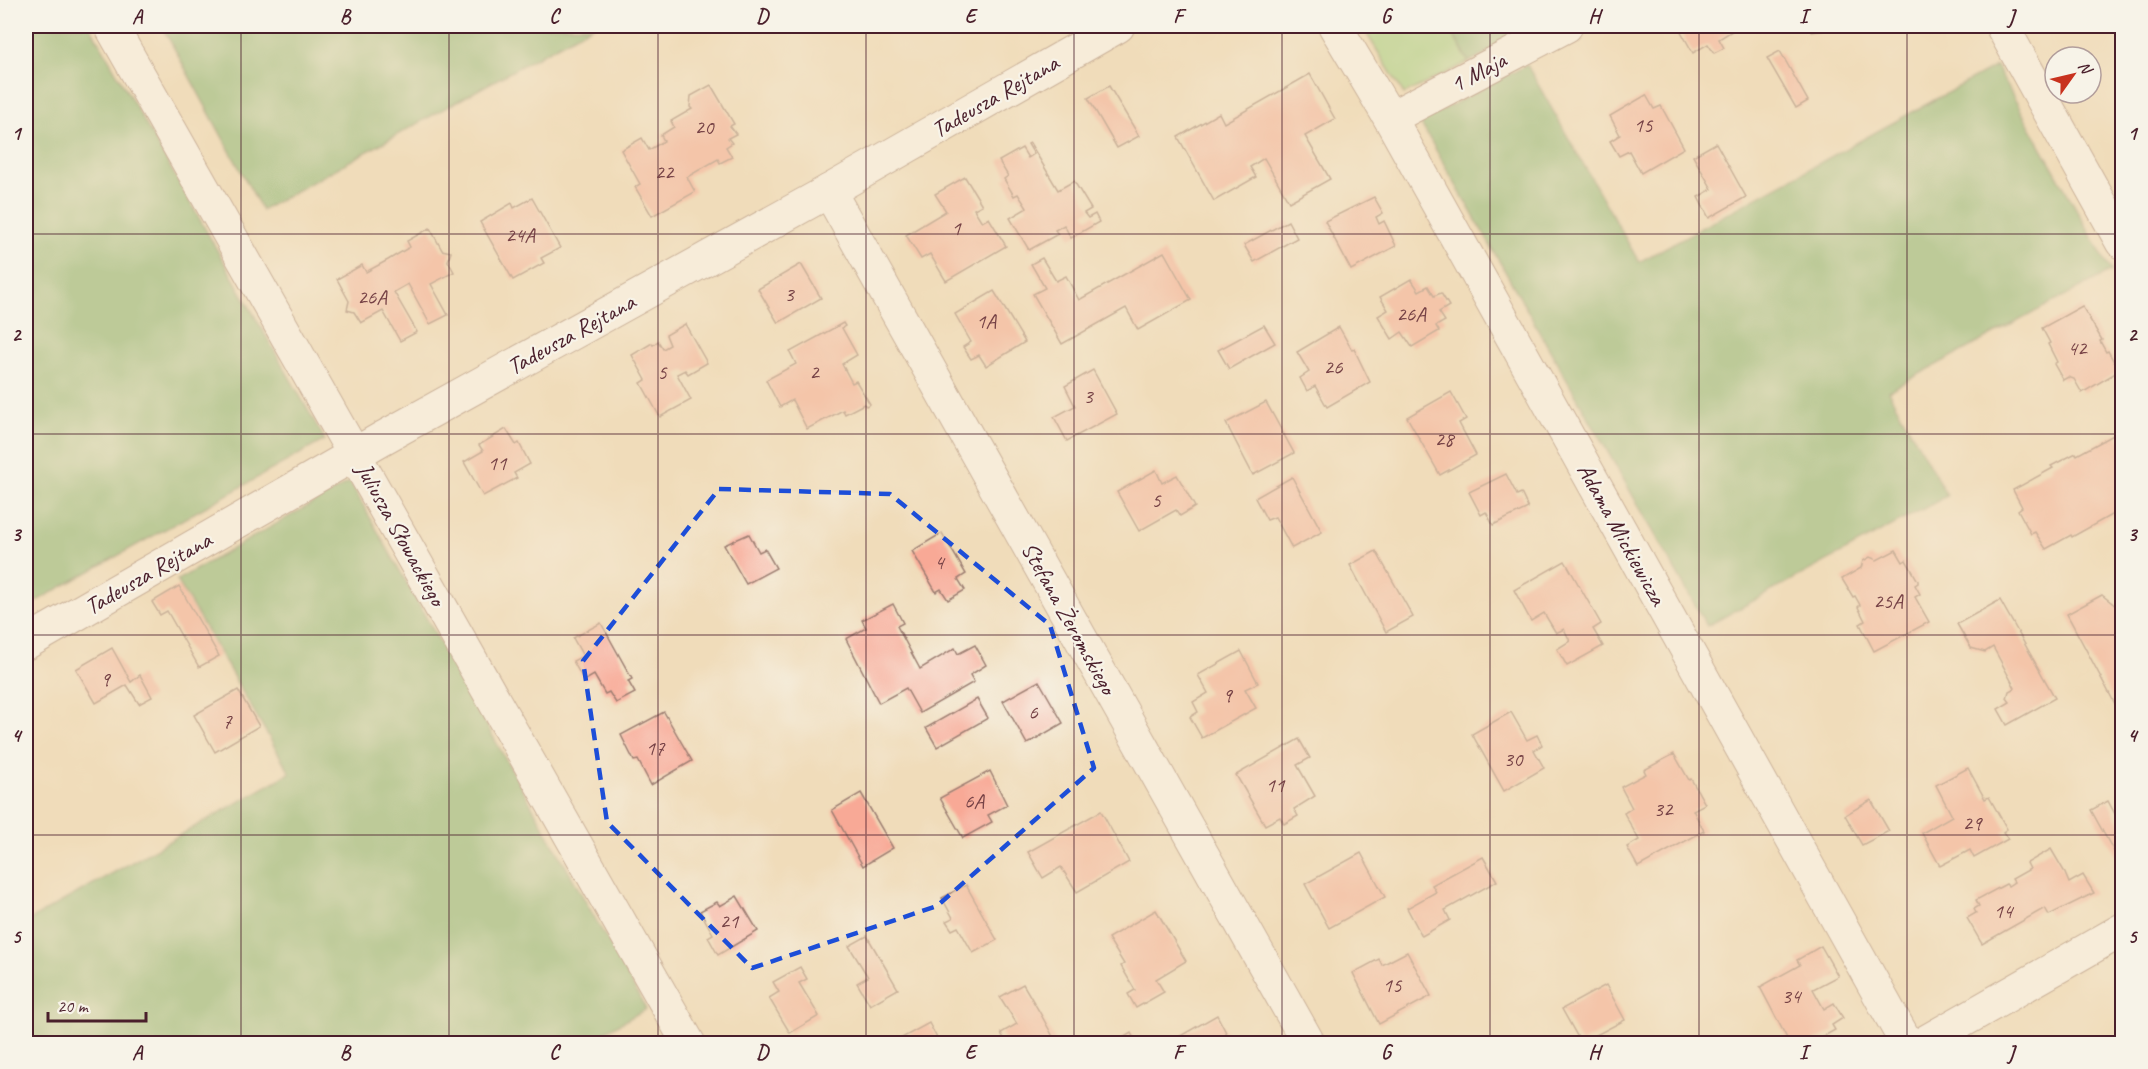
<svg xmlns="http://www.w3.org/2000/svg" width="2148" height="1069" font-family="Caveat,sans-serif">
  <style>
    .green { fill: #9ed282; stroke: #747856; stroke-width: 1.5 }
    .forest { fill: #7eb470; stroke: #646a4e; stroke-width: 1.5 }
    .building { fill: #f8a996 }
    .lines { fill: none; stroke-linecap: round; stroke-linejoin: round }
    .minor-casing { stroke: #9d7e72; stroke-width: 35 }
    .minor { stroke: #fff; stroke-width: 33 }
    .marked { fill: none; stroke: #1d4ed8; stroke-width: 4.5; stroke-dasharray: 12 8; stroke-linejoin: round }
    .grid { fill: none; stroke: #4a1f2b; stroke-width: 1.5; stroke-opacity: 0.55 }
    .labels { text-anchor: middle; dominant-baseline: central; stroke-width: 4.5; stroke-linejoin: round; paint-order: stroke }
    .number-label { font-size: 21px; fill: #764246 }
    .street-label { font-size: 24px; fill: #4a1f2b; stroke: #f7f3e8 }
    .neatline { fill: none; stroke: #4a1f2b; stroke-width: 2 }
    .grid-label { font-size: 20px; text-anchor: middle; font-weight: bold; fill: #4a1f2b }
  </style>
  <rect width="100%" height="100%" fill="#f7f3e8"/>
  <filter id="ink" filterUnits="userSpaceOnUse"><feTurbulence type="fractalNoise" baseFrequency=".0167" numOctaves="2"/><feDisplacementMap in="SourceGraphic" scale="12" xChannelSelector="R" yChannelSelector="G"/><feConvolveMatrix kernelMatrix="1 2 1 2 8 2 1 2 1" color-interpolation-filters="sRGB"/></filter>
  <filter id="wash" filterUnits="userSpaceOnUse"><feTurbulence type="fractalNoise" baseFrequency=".008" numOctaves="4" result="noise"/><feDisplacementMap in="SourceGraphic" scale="24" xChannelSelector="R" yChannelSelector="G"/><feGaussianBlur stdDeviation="1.35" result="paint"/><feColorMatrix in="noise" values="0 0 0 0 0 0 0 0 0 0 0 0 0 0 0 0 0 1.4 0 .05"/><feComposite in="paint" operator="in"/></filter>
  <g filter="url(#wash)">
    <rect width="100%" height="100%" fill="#f0dcba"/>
    <polygon class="green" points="1362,26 1448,26 1469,62 1404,94"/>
    <g class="forest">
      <polygon points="26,26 90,26 325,440 26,607"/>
      <polygon points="162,26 593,26 262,210"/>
      <polygon points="1448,26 1538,26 1469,62"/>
      <polygon points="1527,65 1639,262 1996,66 2111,271 1888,391 1947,496 1707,626 1420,122"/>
      <polygon points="350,482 646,1009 585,1043 26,1043 26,922 290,773 177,580"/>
    </g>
    <g id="blocks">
      <g class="building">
        <polygon points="1678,26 1733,26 1735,29 1719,39 1724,48 1714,53 1708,44 1693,53"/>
        <polygon points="1808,26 1836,26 1833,29 1812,32"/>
        <polygon points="1780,51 1808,101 1796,108 1767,58"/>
        <polygon points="1310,74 1335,119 1305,136 1330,179 1289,202 1264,158 1250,167 1256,177 1214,201 1178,137 1219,113 1224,123"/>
        <polygon points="711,85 734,124 730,126 736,134 728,138 732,143 726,147 732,157 720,163 718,159 687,177 695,192 652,216 635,187 640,184 621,150 642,138 649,150 664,141 661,135 674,127 671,121 692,109 690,107 691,96"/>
        <polygon points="1109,86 1139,136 1117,148 1088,98"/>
        <polygon points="1646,95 1654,109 1661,106 1684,148 1641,173 1629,151 1619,156 1610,141 1620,135 1610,116"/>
        <polygon points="1030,143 1058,190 1074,181 1091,209 1084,213 1088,218 1095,214 1099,222 1071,238 1064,225 1055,230 1058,234 1029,250 1010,218 1027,208 1018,194 1014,196 1004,179 1008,176 999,161 1022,148 1028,158 1034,154 1028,144"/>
        <polygon points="1716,143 1746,197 1709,218 1698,197 1712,189 1693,156"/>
        <polygon points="965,177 982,205 974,209 982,222 989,218 1006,246 946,281 930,254 921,259 906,235 946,211 935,194"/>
        <polygon points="1374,197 1383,213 1376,217 1379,224 1384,221 1396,246 1351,270 1325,221"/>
        <polygon points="532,198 560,248 541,258 544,263 513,280 480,222 512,203 514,208"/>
        <polygon points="1288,221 1297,238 1254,262 1244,245"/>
        <polygon points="430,228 442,250 451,252 448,261 454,272 431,284 448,315 430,324 408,284 394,292 417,332 400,341 383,311 361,323 354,312 347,310 349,301 337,279 362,265 366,272 388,260 410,247 407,241"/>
        <polygon points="1164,252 1191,300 1138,330 1126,308 1062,344 1033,294 1045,288 1031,264 1042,258 1056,281 1066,276 1079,300"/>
        <polygon points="801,264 821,298 778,323 758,289"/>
        <polygon points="1411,279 1419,291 1428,286 1434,296 1441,293 1449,306 1439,312 1445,321 1436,326 1439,331 1412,347 1402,332 1392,339 1378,316 1388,310 1380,297"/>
        <polygon points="994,291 1025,342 986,366 979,355 971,359 963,347 971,342 955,314"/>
        <polygon points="2082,306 2102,340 2100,341 2106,352 2108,351 2119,371 2082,393 2074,379 2068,377 2063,380 2054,364 2057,362 2048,344 2050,343 2042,328"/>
        <polygon points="843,323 845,326 842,328 857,355 842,364 852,383 856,381 870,404 866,406 864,404 845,414 843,410 807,429 792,400 780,407 766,380 796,364 790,352"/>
        <polygon points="685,324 707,363 688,374 685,370 677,374 691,400 660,417 641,383 646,380 632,355 652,343 653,345 658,341 663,349 670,345 666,335"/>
        <polygon points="1264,325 1275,343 1229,369 1218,350"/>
        <polygon points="1339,327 1352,350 1354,349 1370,382 1327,407 1315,386 1307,391 1300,378 1309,372 1297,352"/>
        <polygon points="1093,370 1117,414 1067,441 1054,417 1075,406 1065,386"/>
        <polygon points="1451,392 1466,419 1459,423 1476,455 1440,475 1407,417"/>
        <polygon points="1266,402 1294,453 1253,475 1226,423"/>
        <polygon points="506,429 516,445 519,443 530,464 514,473 517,478 483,496 464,462 483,451 479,445"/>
        <polygon points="2117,433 2122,443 2122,509 2072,537 2071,535 2046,549 2035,532 2031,534 2018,510 2022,507 2013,490 2053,468 2051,466 2076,453 2077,455"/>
        <polygon points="1156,470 1162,483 1177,475 1195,507 1180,516 1176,510 1139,531 1117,492"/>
        <polygon points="1506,474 1517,495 1521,493 1528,508 1493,525 1486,512 1481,515 1469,492"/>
        <polygon points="1292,477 1322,532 1292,548 1275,517 1267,520 1255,498"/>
        <polygon points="942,533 966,574 958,579 965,590 948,600 941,589 936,592 912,551"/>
        <polygon points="749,534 759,552 765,549 776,568 746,584 724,545"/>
        <polygon points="1896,550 1903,562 1906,560 1918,581 1918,583 1915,585 1920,594 1915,597 1929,622 1874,651 1860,624 1865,621 1858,607 1860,605 1855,596 1853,597 1842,579 1861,568 1863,561 1870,557 1877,560"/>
        <polygon points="1376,551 1413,617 1386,632 1350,565"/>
        <polygon points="1565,561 1601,624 1593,629 1603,646 1567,666 1557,649 1570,641 1564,629 1556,633 1544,613 1531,621 1514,590"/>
        <polygon points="179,586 219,656 199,667 167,611 160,615 152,602"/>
        <polygon points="2102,595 2116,606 2122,602 2122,717 2067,614"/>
        <polygon points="2000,600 2055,698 2007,725 1998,709 2010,702 2007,698 2009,691 2015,688 1993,647 1985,652 1971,648 1957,624"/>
        <polygon points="893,604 903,623 897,626 920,669 955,648 958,654 975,645 986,665 970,675 974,682 920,713 906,688 879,703 846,639 866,628 862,620"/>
        <polygon points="601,623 632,679 628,681 635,693 616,703 609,692 605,694 594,675 584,681 573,661 583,656 573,638"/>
        <polygon points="112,648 131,682 140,675 152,697 139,704 127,685 96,703 76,669"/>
        <polygon points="1241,651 1258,683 1245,689 1256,708 1202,738 1190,717 1198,712 1193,702 1208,693 1198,675"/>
        <polygon points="1039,681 1063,723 1027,744 1003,701"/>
        <polygon points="238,690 259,726 215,752 194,715"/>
        <polygon points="977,699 988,718 937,747 926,728"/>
        <polygon points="664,712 692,761 651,785 638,760 634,761 621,735"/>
        <polygon points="1511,712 1527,740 1537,735 1542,745 1534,750 1544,768 1504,791 1472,734"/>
        <polygon points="1299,739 1310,758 1297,765 1315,796 1294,809 1298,816 1284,824 1280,817 1265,825 1236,775"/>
        <polygon points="1674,754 1689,780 1691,779 1705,804 1693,810 1704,831 1638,867 1627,847 1639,840 1624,813 1632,808 1621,787 1646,774 1644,770"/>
        <polygon points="1968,768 1985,799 1989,797 2007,829 2003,832 2008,839 1974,858 1970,850 1940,866 1922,833 1952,816 1936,785"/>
        <polygon points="990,771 1007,805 988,815 992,822 963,838 940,798"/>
        <polygon points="861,793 893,848 863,866 832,810"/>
        <polygon points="1871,800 1889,831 1862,845 1845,815"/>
        <polygon points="2108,801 2122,827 2122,866 2091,810"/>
        <polygon points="1101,811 1129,862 1077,892 1061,867 1043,878 1028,852"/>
        <polygon points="2051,849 2064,871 2069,883 2083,875 2094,893 2049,915 2045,908 1982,944 1967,918 1976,913 1974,909 1979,906 1976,900 2006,884 2008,886 2014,882 2012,879 2030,869 2027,863"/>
        <polygon points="1361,853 1385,897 1329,928 1305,884"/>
        <polygon points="1483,857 1497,881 1445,910 1450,920 1422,936 1407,908 1436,892 1432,885"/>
        <polygon points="966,885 997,940 973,953 958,927 952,930 946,921 953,918 942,898"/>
        <polygon points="737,896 758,931 718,955 708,937 713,934 700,911 717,902 720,906"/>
        <polygon points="1156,910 1186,961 1156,979 1164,992 1136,1008 1128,994 1135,990 1121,966 1124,964 1108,938"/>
        <polygon points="867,936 898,989 870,1005 857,983 868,977 849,946"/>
        <polygon points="1821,946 1838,976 1813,989 1824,1009 1834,1003 1843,1018 1832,1025 1835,1030 1810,1044 1790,1044 1760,987 1800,965 1797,960"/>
        <polygon points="1407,952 1431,996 1379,1024 1353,973 1379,959 1382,965"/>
        <polygon points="800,967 807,979 799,983 819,1016 790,1033 769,998 779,992 773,982"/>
        <polygon points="1023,984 1039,1011 1057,1044 1007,1044 1001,1033 1017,1024 1000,997"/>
        <polygon points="1606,985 1625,1020 1581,1043 1562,1009"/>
        <polygon points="1217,1015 1232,1044 1177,1044 1175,1039"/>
        <polygon points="929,1023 940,1044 891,1044"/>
        <polygon points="1131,1033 1137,1044 1113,1044"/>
      </g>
    </g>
  </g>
  <g filter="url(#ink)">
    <use href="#blocks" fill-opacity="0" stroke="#9d7e72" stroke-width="1.5"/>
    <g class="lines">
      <g class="minor-casing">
        <g id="minor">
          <polyline points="111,26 689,1044"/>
          <polyline points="1335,26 1390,118 1907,1044"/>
          <polyline points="2002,26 2122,242"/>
          <polyline points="1390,118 1566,26"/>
          <polyline points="829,191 1309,1044"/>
          <polyline points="26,643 381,439 829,191 1118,26"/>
          <polyline points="1922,1044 2122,930"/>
        </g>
      </g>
      <use href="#minor" class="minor"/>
    </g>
  </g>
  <path d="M0 0H2148V1069H0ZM719,489L890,494L1050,625L1094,768L937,906L752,968L607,822L583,661Z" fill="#f0dcba" fill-opacity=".55" fill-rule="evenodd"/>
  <path class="marked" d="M719,489L890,494L1050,625L1094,768L937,906L752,968L607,822L583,661Z"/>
  <path class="grid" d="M241,26V1044M449,26V1044M658,26V1044M866,26V1044M1074,26V1044M1282,26V1044M1490,26V1044M1699,26V1044M1907,26V1044M26,234H2122M26,434H2122M26,635H2122M26,835H2122"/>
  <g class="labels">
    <g class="number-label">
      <text x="1643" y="125">15</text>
      <text x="704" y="127">20</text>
      <text x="664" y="172">22</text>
      <text x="956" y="228">1</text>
      <text x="520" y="235">24A</text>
      <text x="789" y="294">3</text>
      <text x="372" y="297">26A</text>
      <text x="1411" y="314">26A</text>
      <text x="986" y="321">1A</text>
      <text x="2077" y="348">42</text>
      <text x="1333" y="367">26</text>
      <text x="662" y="372">5</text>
      <text x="814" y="372">2</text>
      <text x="1088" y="396">3</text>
      <text x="1444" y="439">28</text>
      <text x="497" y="463">11</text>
      <text x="1156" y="500">5</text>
      <text x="939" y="562">4</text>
      <text x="1888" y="601">25A</text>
      <text x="105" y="679">9</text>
      <text x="1227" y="695">9</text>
      <text x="1033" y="712">6</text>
      <text x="227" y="721">7</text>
      <text x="655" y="748">17</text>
      <text x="1513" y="759">30</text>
      <text x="1275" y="785">11</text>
      <text x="974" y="801">6A</text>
      <text x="1663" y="809">32</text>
      <text x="1972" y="823">29</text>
      <text x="2003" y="911">14</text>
      <text x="729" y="921">21</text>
      <text x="1392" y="985">15</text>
      <text x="1791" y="996">34</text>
    </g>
    <g class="street-label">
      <text transform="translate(1478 72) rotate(-28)">1 Maja</text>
      <text transform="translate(995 96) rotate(-30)">Tadeusza Rejtana</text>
      <text transform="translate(571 334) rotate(-29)">Tadeusza Rejtana</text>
      <text transform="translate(401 534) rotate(61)">Juliusza Słowackiego</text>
      <text transform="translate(1622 534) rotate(61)">Adama Mickiewicza</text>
      <text transform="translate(148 573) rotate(-30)">Tadeusza Rejtana</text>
      <text transform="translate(1069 618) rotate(61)">Stefana Żeromskiego</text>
    </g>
  </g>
  <rect width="2148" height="1069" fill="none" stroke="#f7f3e8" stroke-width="66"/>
  <g transform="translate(2073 75) rotate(56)"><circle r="28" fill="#f7f3e8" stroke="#b29e9c" stroke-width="1.5"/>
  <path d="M0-4.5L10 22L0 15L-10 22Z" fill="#c8321e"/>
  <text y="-9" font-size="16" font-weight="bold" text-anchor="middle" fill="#4a1f2b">N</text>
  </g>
  <path d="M48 1012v9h98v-9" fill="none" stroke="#4a1f2b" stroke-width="3"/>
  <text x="57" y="1012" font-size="18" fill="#4a1f2b" stroke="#f7f3e8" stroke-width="4.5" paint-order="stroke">20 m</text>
  <rect x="33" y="33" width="2082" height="1003" class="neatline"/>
  <g class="grid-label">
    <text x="137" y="23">A</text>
    <text x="345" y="23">B</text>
    <text x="554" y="23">C</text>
    <text x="762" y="23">D</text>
    <text x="970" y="23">E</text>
    <text x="1178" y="23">F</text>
    <text x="1386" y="23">G</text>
    <text x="1594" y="23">H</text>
    <text x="1803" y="23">I</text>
    <text x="2011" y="23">J</text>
    <text x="16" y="140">1</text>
    <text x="2132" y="140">1</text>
    <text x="16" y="341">2</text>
    <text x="2132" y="341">2</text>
    <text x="16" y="541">3</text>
    <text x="2132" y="541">3</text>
    <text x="16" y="742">4</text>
    <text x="2132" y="742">4</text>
    <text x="16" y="943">5</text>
    <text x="2132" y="943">5</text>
    <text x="137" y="1059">A</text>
    <text x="345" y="1059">B</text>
    <text x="554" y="1059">C</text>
    <text x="762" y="1059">D</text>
    <text x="970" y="1059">E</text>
    <text x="1178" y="1059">F</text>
    <text x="1386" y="1059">G</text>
    <text x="1594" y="1059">H</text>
    <text x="1803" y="1059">I</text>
    <text x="2011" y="1059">J</text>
  </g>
</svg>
